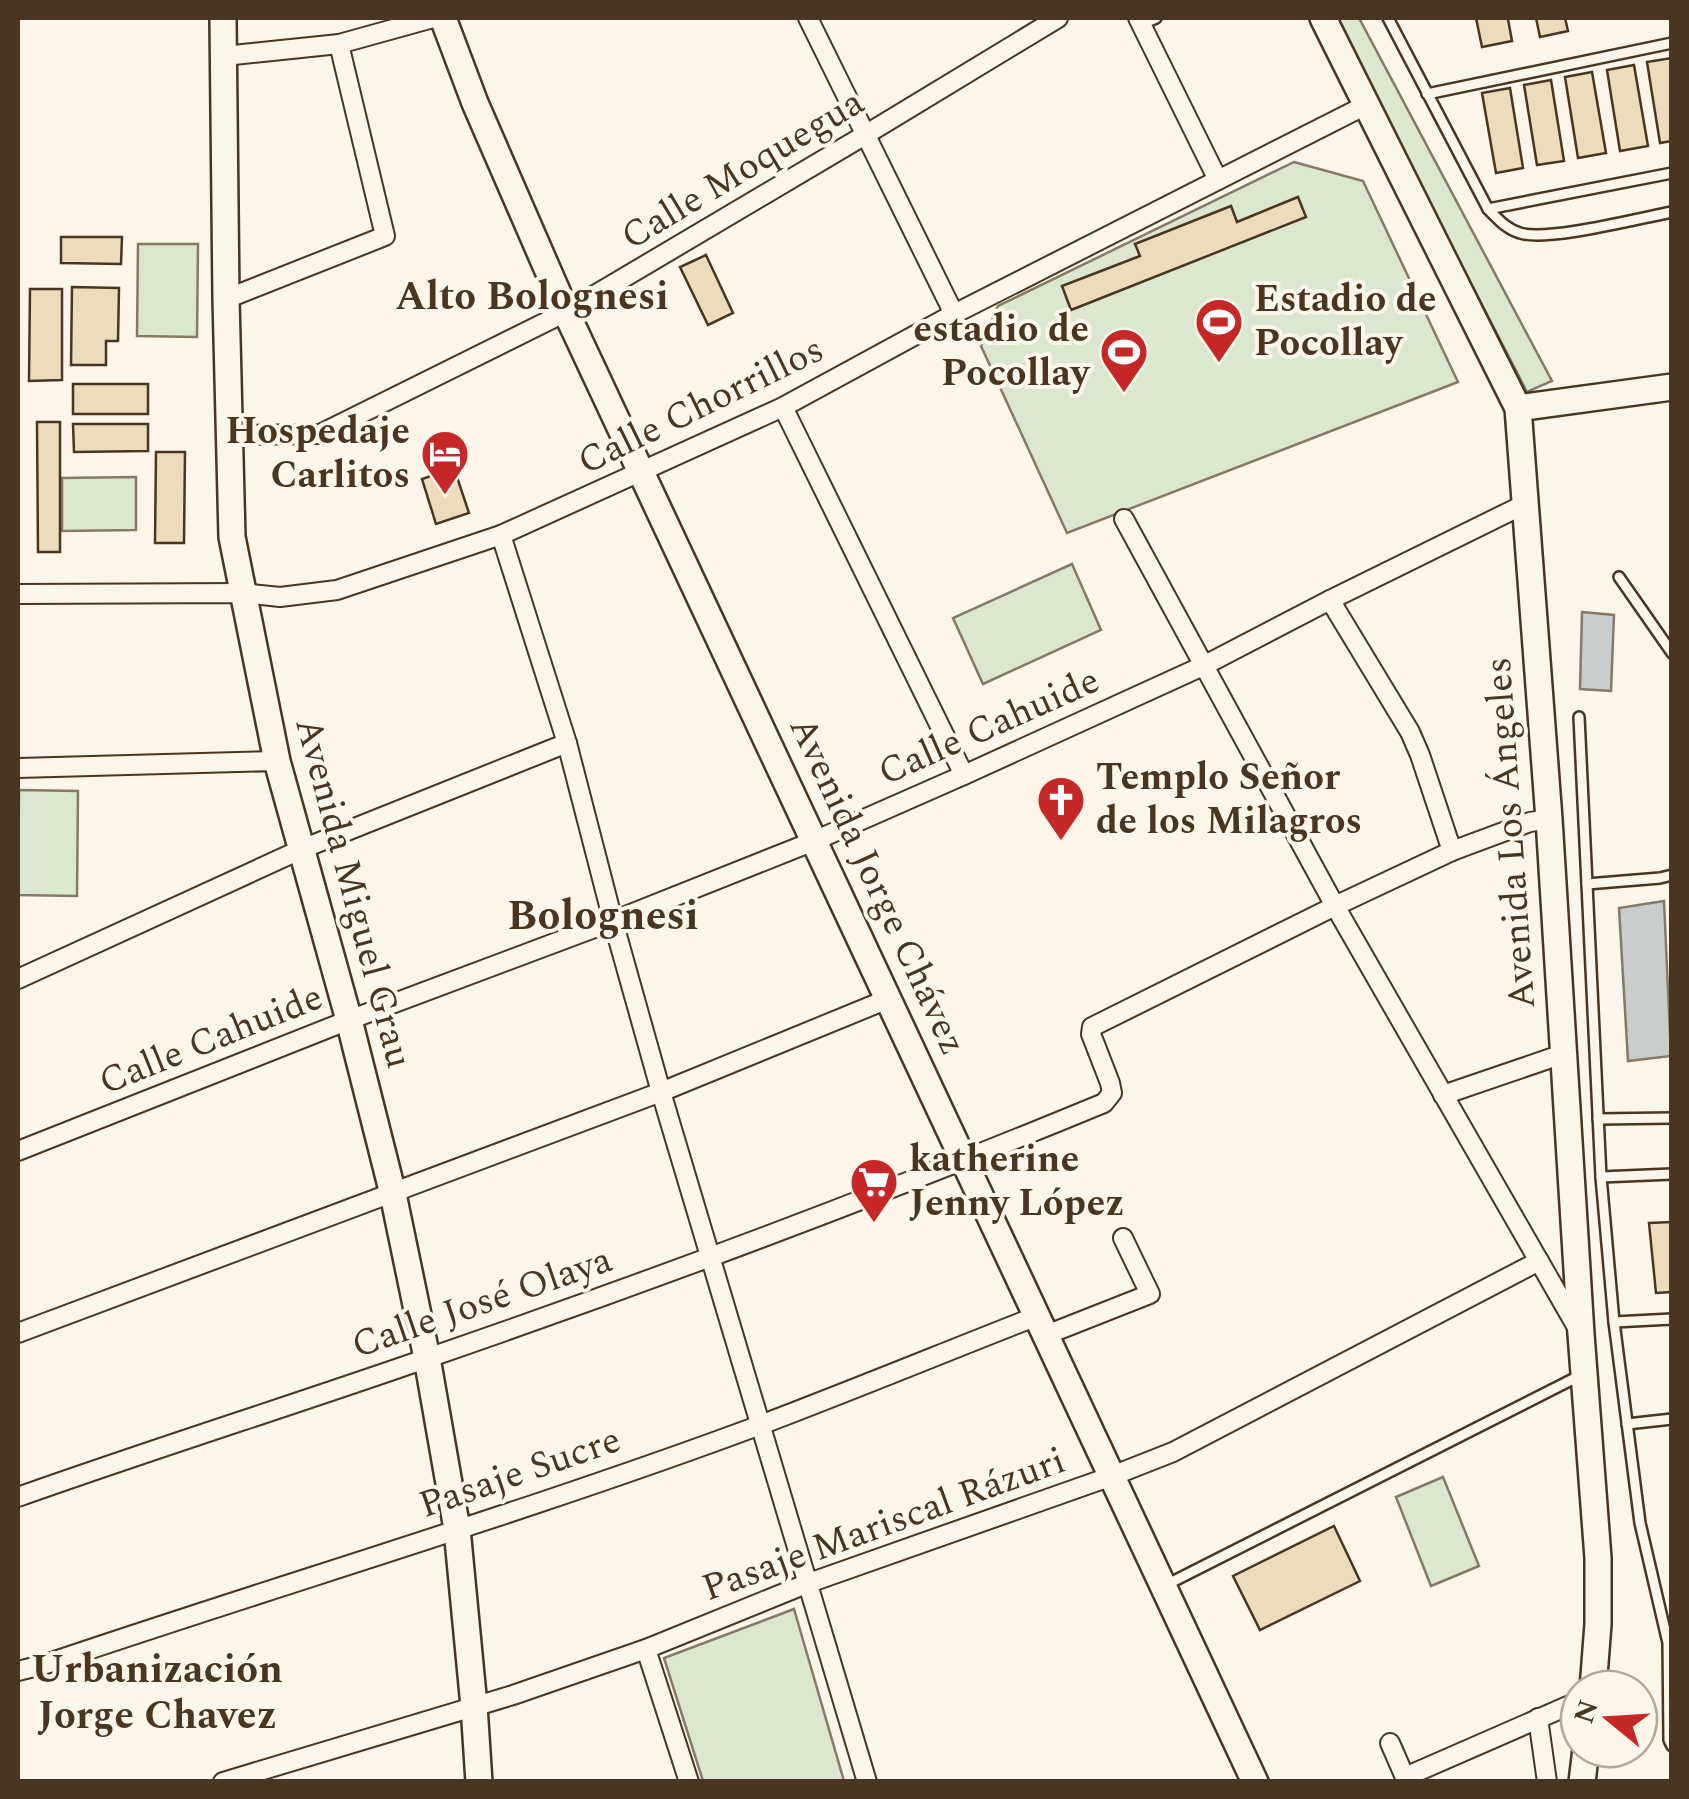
<svg xmlns="http://www.w3.org/2000/svg" width="1689" height="1799" font-family="Spectral,serif">
  <style>
    .green { fill: #dce7d0; stroke: #887966; stroke-width: 2.5 }
    .water { fill: #c9cecd; stroke: #887966; stroke-width: 2.5 }
    .building { fill: #ecdcbc; stroke: #4a3520; stroke-width: 2.5 }
    .lines { fill: none; stroke-linecap: round; stroke-linejoin: round }
    .lane-casing { stroke: #4a3520; stroke-width: 14 }
    .street-casing { stroke: #4a3520; stroke-width: 22 }
    .secondary-casing { stroke: #4a3520; stroke-width: 30 }
    .lane { stroke: #fbf6e9; stroke-width: 9 }
    .street { stroke: #fbf6e9; stroke-width: 18 }
    .secondary { stroke: #fbf6e9; stroke-width: 25 }
    .labels { text-anchor: middle; dominant-baseline: central; stroke-width: 8; stroke-linejoin: round; paint-order: stroke }
    .street-label { font-size: 38px; fill: #4a3520; stroke: #fbf6e9 }
    .poi-label { font-size: 38px; font-weight: bold; fill: #4a3520; stroke: #fbf6e9; text-anchor: start }
    .neighbourhood-label { font-size: 40px; font-weight: bold; fill: #4a3520; stroke: #fbf6e9 }
    .quarter-label { font-size: 42px; font-weight: bold; fill: #4a3520; stroke: #fbf6e9 }
  </style>
  <rect width="100%" height="100%" fill="#fbf6e9"/>
  <g class="green">
    <polygon points="1334,18 1359,18 1552,381 1527,392"/>
    <polygon points="1294,162 1363,181 1458,382 1067,533 981,346 998,306"/>
    <polygon points="138,244 198,244 197,337 137,336"/>
    <polygon points="136,477 136,530 62,531 62,478"/>
    <polygon points="1072,564 1101,630 983,684 953,618"/>
    <polygon points="19,790 78,791 77,896 18,895"/>
    <polygon points="1443,1477 1479,1566 1431,1586 1396,1497"/>
    <polygon points="794,1609 844,1781 703,1781 664,1658"/>
  </g>
  <g class="water">
    <polygon points="1582,612 1614,615 1611,691 1580,689"/>
    <polygon points="1664,901 1671,1056 1628,1061 1619,908"/>
  </g>
  <g class="building">
    <polygon points="1476,18 1514,18 1508,19 1512,41 1482,47"/>
    <polygon points="1536,18 1565,18 1568,31 1540,37"/>
    <polygon points="1672,58 1672,141 1660,143 1647,62"/>
    <polygon points="1634,65 1648,146 1620,151 1607,70"/>
    <polygon points="1592,72 1606,153 1578,158 1565,77"/>
    <polygon points="1551,80 1564,161 1537,165 1524,85"/>
    <polygon points="1510,88 1523,168 1496,173 1482,93"/>
    <polygon points="1298,197 1306,217 1071,310 1062,286 1140,256 1135,244 1231,206 1237,222"/>
    <polygon points="61,237 122,237 121,264 61,263"/>
    <polygon points="706,255 733,313 708,325 680,267"/>
    <polygon points="72,287 119,288 118,341 106,341 106,365 71,365"/>
    <polygon points="30,289 62,289 62,380 29,381"/>
    <rect x="73" y="384" width="75" height="30"/>
    <polygon points="37,422 60,422 60,552 38,552"/>
    <polygon points="73,424 148,424 148,451 74,452"/>
    <polygon points="156,452 185,452 184,543 155,543"/>
    <polygon points="454,468 469,513 436,524 422,479"/>
    <polygon points="1672,1222 1672,1292 1656,1293 1649,1223"/>
    <polygon points="1334,1526 1360,1581 1260,1630 1233,1576"/>
  </g>
  <g class="lines">
    <g class="lane-casing">
      <g id="lane">
        <path d="M1388,18L1488,209C1498,219 1506,229 1520,233C1546,242 1640,218 1672,212"/>
        <polyline points="1142,24 1156,18"/>
        <polyline points="1427,94 1672,43"/>
        <polyline points="1488,209 1672,173"/>
        <polyline points="1619,577 1672,653"/>
        <polyline points="1579,717 1601,1177 1614,1322 1640,1523 1668,1643 1669,1740 1672,1746"/>
        <polyline points="1587,884 1660,878 1672,875"/>
        <polyline points="1598,1119 1672,1118"/>
        <polyline points="1601,1177 1672,1174"/>
        <polyline points="1614,1322 1672,1319"/>
        <polyline points="1627,1424 1672,1419"/>
        <polyline points="1164,1586 1583,1374"/>
      </g>
    </g>
    <g class="street-casing">
      <g id="street">
        <polyline points="808,18 954,314"/>
        <polyline points="1138,18 1218,180"/>
        <polyline points="224,56 339,44 433,18"/>
        <polyline points="226,299 385,236 339,44"/>
        <polyline points="783,407 964,775"/>
        <polyline points="230,435 320,434 566,312 865,135 1058,18"/>
        <polyline points="1124,519 1335,906 1578,1329"/>
        <polyline points="501,535 567,743 613,921 661,1092 867,1782"/>
        <polyline points="18,594 242,593 280,597 337,590 501,535 783,407 954,314 1366,105"/>
        <polyline points="1330,600 1410,732 1420,755 1452,851"/>
        <polyline points="18,768 277,761"/>
        <polyline points="18,979 302,849 567,743"/>
        <polyline points="1443,1095 1563,1054"/>
        <polyline points="18,1151 349,1020 613,921 814,841 964,775 1205,665 1330,600 1525,504"/>
        <polyline points="18,1333 661,1092 888,999"/>
        <polyline points="1046,1335 1150,1294 1123,1238"/>
        <path d="M18,1497C153,1449 290,1406 425,1359C654,1280 881,1195 1104,1103L1112,1093L1110,1083L1091,1034L1092,1027L1335,906L1452,851L1530,822L1549,819"/>
        <polyline points="646,1649 689,1782"/>
        <path d="M18,1671L46,1664C285,1583 527,1512 763,1424C855,1389 945,1352 1037,1316"/>
        <polyline points="1538,1718 1547,1782"/>
        <polyline points="1390,1743 1407,1782"/>
        <polyline points="1405,1777 1579,1701"/>
        <polyline points="223,1782 513,1695 646,1649 806,1584 1112,1476 1173,1452 1539,1261"/>
      </g>
    </g>
    <g class="secondary-casing">
      <g id="secondary">
        <polyline points="223,18 226,299 232,537 277,761 349,1020 393,1194 427,1358 457,1529 474,1706 479,1782"/>
        <polyline points="443,18 475,103 566,312 1255,1782"/>
        <polyline points="1323,18 1518,408 1549,819 1581,1334 1598,1558 1598,1624 1593,1689"/>
        <polyline points="1518,408 1672,387"/>
        <polyline points="1582,1782 1586,1749"/>
      </g>
    </g>
    <use href="#lane" class="lane"/>
    <use href="#street" class="street"/>
    <use href="#secondary" class="secondary"/>
  </g>
  <defs>
    <g id="stadium-pin" transform="scale(2.5)"><path d="M0 17L-7.5 6A9.5 9.5 0 1 1 7.5 6Z" fill="#c62828" stroke="#fbf6e9"/><path d="M0-5a6.5 5 0 1 0 0 10a6.5 5 0 1 0 0-10ZM-3.5-1.8h7v3.6h-7Z" fill="#fff"/></g>
    <g id="hotel-pin" transform="scale(2.5)"><path d="M0 17L-7.5 6A9.5 9.5 0 1 1 7.5 6Z" fill="#c62828" stroke="#fbf6e9"/><path d="M-6-4.5h1.5V1H6V5H4.5V3h-9V5H-6ZM-4 0a1.8 1.8 0 1 1 3.6 0ZM.5 0V-2.5h3Q6-2.5 6 0Z" fill="#fff"/></g>
    <g id="church-pin" transform="scale(2.5)"><path d="M0 17L-7.5 6A9.5 9.5 0 1 1 7.5 6Z" fill="#c62828" stroke="#fbf6e9"/><path d="M-1.2-6h2.4v3.5h3.3v2.4h-3.3V6h-2.4V-.1h-3.3v-2.4h3.3Z" fill="#fff"/></g>
    <g id="supermarket-pin" transform="scale(2.5)"><path d="M0 17L-7.5 6A9.5 9.5 0 1 1 7.5 6Z" fill="#c62828" stroke="#fbf6e9"/><path d="M-6-5.5h2.5l.6 2H6L4.5 2H-2.5L-4.4-4H-6ZM-1.5 3.2a1.3 1.3 0 1 0 .1 0ZM3 3.2a1.3 1.3 0 1 0 .1 0Z" fill="#fff"/></g>
  </defs>
  <g fill-rule="evenodd">
    <use href="#stadium-pin" x="1219" y="322"/>
    <use href="#stadium-pin" x="1124" y="352"/>
    <use href="#hotel-pin" x="445" y="454"/>
    <use href="#church-pin" x="1061" y="800"/>
    <use href="#supermarket-pin" x="874" y="1182"/>
  </g>
  <g class="labels">
    <g class="street-label">
      <text transform="translate(743 170) rotate(-31)">Calle Moquegua</text>
      <text transform="translate(701 406) rotate(-26)">Calle Chorrillos</text>
      <text transform="translate(989 727) rotate(-24)">Calle Cahuide</text>
      <text transform="translate(1511 833) rotate(-94)">Avenida Los Ángeles</text>
      <text transform="translate(877 886) rotate(65)">Avenida Jorge Chávez</text>
      <text transform="translate(353 893) rotate(75)">Avenida Miguel Grau</text>
      <text transform="translate(211 1040) rotate(-22)">Calle Cahuide</text>
      <text transform="translate(482 1303) rotate(-19)">Calle José Olaya</text>
      <text transform="translate(520 1473) rotate(-19)">Pasaje Sucre</text>
      <text transform="translate(884 1525) rotate(-20)">Pasaje Mariscal Rázuri</text>
    </g>
    <g class="poi-label">
      <text x="1254" y="300">Estadio de<tspan x="1254" dy="44">Pocollay</tspan></text>
      <text x="1089" y="330" text-anchor="end">estadio de<tspan x="1089" dy="44">Pocollay</tspan></text>
      <text x="410" y="432" text-anchor="end">Hospedaje<tspan x="410" dy="44">Carlitos</tspan></text>
      <text x="1096" y="778">Templo Señor<tspan x="1096" dy="44">de los Milagros</tspan></text>
      <text x="909" y="1160">katherine<tspan x="909" dy="44">Jenny López</tspan></text>
    </g>
    <g class="neighbourhood-label">
      <text x="532" y="297">Alto Bolognesi</text>
      <text x="157" y="1670">Urbanización<tspan x="157" dy="46">Jorge Chavez</tspan></text>
    </g>
    <g class="quarter-label">
      <text x="603" y="916">Bolognesi</text>
    </g>
  </g>
  <rect width="1689" height="1799" fill="none" stroke="#4a3520" stroke-width="40"/>
  <g transform="translate(1609 1719) rotate(288)"><circle r="48" fill="#fbf6e9" stroke="#b4a999" stroke-width="2.5"/>
  <path d="M0-8L18 38L0 25L-18 38Z" fill="#c62828"/>
  <text y="-15" font-size="28" font-weight="bold" text-anchor="middle" fill="#4a3520">N</text>
  </g>
</svg>
